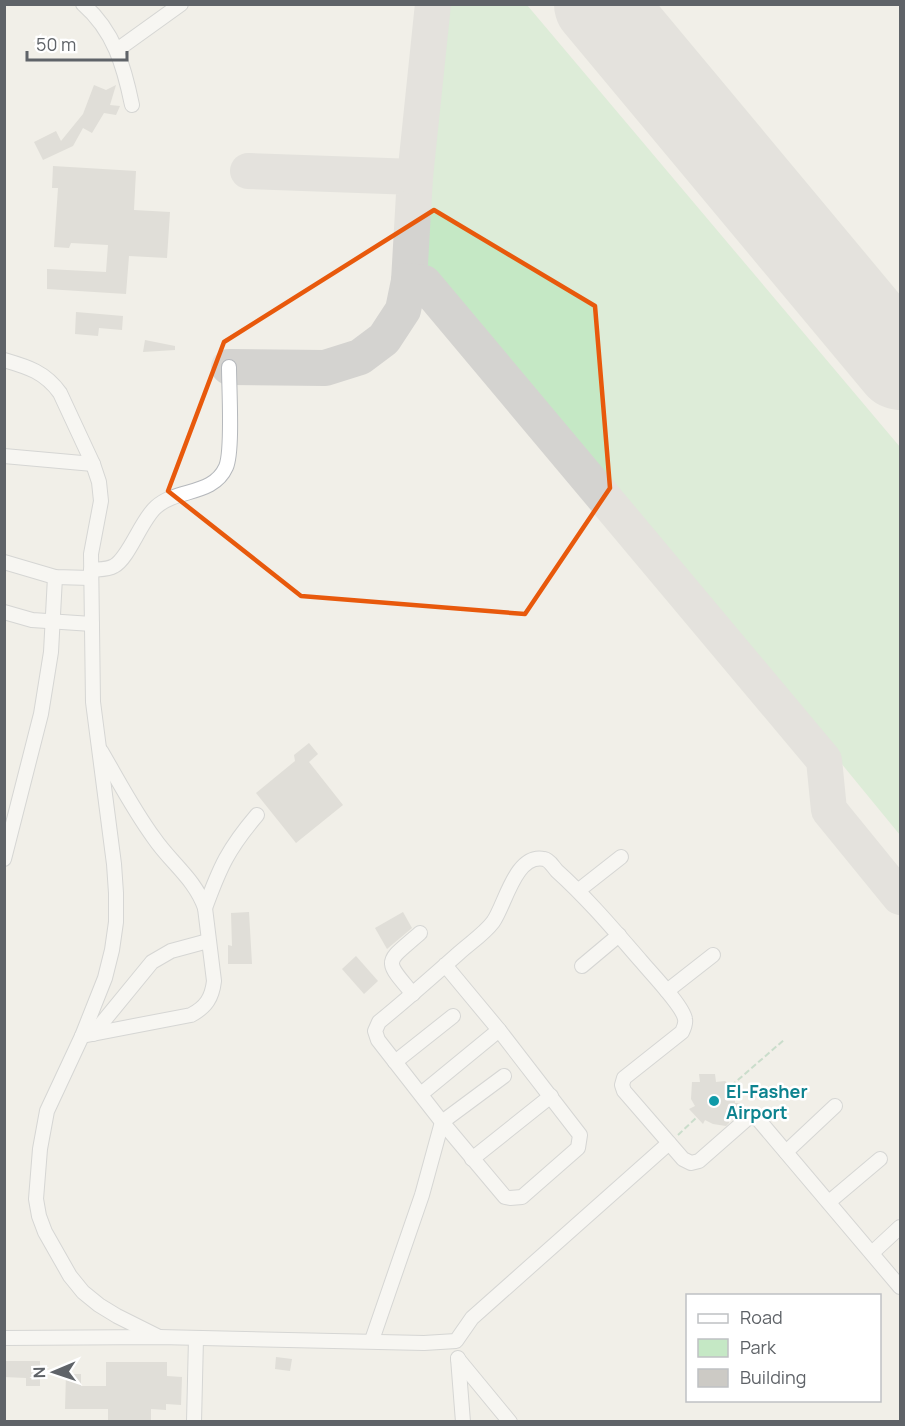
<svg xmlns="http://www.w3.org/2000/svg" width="905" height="1426" font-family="Manrope,sans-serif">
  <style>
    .green { fill: #c5e8c5 }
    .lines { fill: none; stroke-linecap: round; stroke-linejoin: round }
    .taxiway { stroke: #d4d3d0; stroke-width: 36 }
    .runway { stroke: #d4d3d0; stroke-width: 90 }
    .building { fill: #cccac5 }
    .minor-casing { stroke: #b5b8bc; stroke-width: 16 }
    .path { stroke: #9cc7a9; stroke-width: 2; stroke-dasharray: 6 3; stroke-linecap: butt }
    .minor { stroke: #fff; stroke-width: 14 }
    .marked { fill: none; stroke: #e8590c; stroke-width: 4.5; stroke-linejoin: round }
    .culture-dot { fill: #0f9aa8; stroke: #fff; stroke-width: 2 }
    .labels { text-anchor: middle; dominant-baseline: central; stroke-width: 5; stroke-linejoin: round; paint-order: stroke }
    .culture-label { font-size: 18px; font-weight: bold; fill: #0d838f; stroke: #fff; text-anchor: start }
  </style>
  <rect width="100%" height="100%" fill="#f1efe8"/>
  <polygon class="green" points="445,5 527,5 900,447 900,835 836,757 832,758 726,633 552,421 474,331 434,272 425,263 424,257"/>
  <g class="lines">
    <g class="taxiway">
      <polyline points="248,171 415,177 409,281"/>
      <polyline points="415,177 433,4"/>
      <polyline points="229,367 325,368 360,357 384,339 403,310 409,281 424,283 824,760 829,810 900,897"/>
    </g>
    <polyline class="runway" points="599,4 900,365"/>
  </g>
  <g class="building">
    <polygon points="94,85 106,90 116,85 110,105 120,106 116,115 104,113 92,133 83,128 73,146 43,160 34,142 56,131 61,141 83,114"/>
    <polygon points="53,166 136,171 134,210 170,212 167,258 129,256 126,294 47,289 47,269 106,272 108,245 71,243 69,248 54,247 58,188 52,188"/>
    <polygon points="76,312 123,316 122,330 99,328 98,336 75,334"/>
    <polygon points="145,340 175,346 175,350 143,352"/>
    <polygon points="309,743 318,754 309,762 343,805 296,843 256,793 295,761 294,755"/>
    <polygon points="249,912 252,964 228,964 228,945 232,946 231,913"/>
    <polygon points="403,912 412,928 387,949 375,928"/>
    <polygon points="356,956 378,981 364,994 342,969"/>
    <polygon points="699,1074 715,1074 716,1082 725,1081 731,1086 735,1094 735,1103 740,1103 740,1113 733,1119 729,1119 729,1123 726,1126 713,1124 705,1120 703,1124 689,1109 695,1106 691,1099 692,1082 700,1082"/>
    <polygon points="276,1357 292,1359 290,1371 275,1369"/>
    <polygon points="4,1361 40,1361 40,1386 26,1386 26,1378 4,1377"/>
    <polygon points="106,1362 167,1362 167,1376 182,1377 181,1405 166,1404 166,1410 151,1409 151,1422 108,1422 108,1409 65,1409 66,1374 81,1374 81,1386 106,1386"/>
  </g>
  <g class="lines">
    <g class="minor-casing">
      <g id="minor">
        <path d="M83,4C114,31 124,66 132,105"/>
        <polyline points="117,50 181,4"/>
        <path d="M4,360C28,367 45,372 60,393L93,464L99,482L101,501L91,554L93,702L114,864L116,893V922L112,950L105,978L82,1036L47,1111L40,1149L36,1199L39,1216L45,1232L70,1276L83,1292L99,1305L117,1316L159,1337"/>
        <polyline points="4,456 93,464"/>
        <polyline points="4,562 55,577 91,578"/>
        <path d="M91,570C98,569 107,570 114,566C129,558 141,520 156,507C177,488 213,496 226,467C233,451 229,388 229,367"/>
        <polyline points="4,612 32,620 92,624"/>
        <polyline points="4,859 41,714 51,652 55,577"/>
        <polyline points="579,890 621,857"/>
        <path d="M205,908C220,867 228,849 257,815"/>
        <path d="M445,965L499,1030L580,1135L578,1148L522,1197L510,1198L505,1197L442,1122L378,1040L375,1031L379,1022C406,1000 432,977 459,953C470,943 484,934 493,922C505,906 515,853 544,859C550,860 553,867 557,871C588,899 614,930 641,961C651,973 683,1006 685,1019C686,1024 684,1028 682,1032L624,1078L622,1085L624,1091L683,1159L691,1163L699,1161L748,1118H757L900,1287"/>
        <polyline points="582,966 619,935"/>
        <polyline points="667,991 713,955"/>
        <path d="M413,994C382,958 386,963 420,933"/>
        <polyline points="93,1034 152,962 171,951 208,941"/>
        <path d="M82,1036L191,1015C206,1007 212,998 214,981L205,908C195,879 171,863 154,838C134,811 118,780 101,751"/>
        <polyline points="395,1062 453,1016"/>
        <polyline points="421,1094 499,1030"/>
        <polyline points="786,1152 835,1106"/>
        <polyline points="472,1159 551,1096"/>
        <polyline points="829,1202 880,1159"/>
        <polyline points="872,1253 900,1227"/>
        <polyline points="4,1338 159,1337 424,1343 456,1341 472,1318 669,1143"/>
        <polyline points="372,1340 422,1195 442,1122 504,1076"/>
        <polyline points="458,1358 463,1422"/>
        <polyline points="458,1359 510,1422"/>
        <polyline points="194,1422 196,1338"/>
      </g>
    </g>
    <g class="path">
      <polyline points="731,1086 785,1039"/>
      <polyline points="678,1135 696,1118"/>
    </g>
    <use href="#minor" class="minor"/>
  </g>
  <path d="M0 0H905V1426H0ZM434,210L595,306L610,488L525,614L301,596L168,491L224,342Z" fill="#f1efe8" fill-opacity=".55" fill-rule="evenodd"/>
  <path class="marked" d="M434,210L595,306L610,488L525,614L301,596L168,491L224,342Z"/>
  <circle class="culture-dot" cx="714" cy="1101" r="6"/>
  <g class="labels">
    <g class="culture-label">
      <text x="726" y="1091">El-Fasher<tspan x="726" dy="21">Airport</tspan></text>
    </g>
  </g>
  <rect width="905" height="1426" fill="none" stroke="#5f6368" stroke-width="12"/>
  <rect x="686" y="1294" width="195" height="108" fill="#ffffff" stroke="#bfc1c3" stroke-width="1.5"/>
  <rect x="698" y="1314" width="30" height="9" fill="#ffffff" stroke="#bfc1c3" stroke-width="1.5"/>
  <text x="740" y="1324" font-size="18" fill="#5f6368">Road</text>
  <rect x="698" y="1339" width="30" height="18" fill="#c5e8c5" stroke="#bfc1c3" stroke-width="1.5"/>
  <text x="740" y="1354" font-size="18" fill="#5f6368">Park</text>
  <rect x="698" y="1369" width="30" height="18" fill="#cccac5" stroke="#bfc1c3" stroke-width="1.5"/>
  <text x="740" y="1384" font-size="18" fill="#5f6368">Building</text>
  <g transform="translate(54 1372) rotate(268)" stroke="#ffffff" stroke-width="4.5" paint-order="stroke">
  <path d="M0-4.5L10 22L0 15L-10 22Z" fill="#5f6368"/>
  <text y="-9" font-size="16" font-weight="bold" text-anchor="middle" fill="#5f6368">N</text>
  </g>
  <path d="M27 51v9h100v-9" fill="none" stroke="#5f6368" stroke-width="3"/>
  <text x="36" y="51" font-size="18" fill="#5f6368" stroke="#ffffff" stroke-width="4.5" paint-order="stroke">50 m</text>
</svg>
